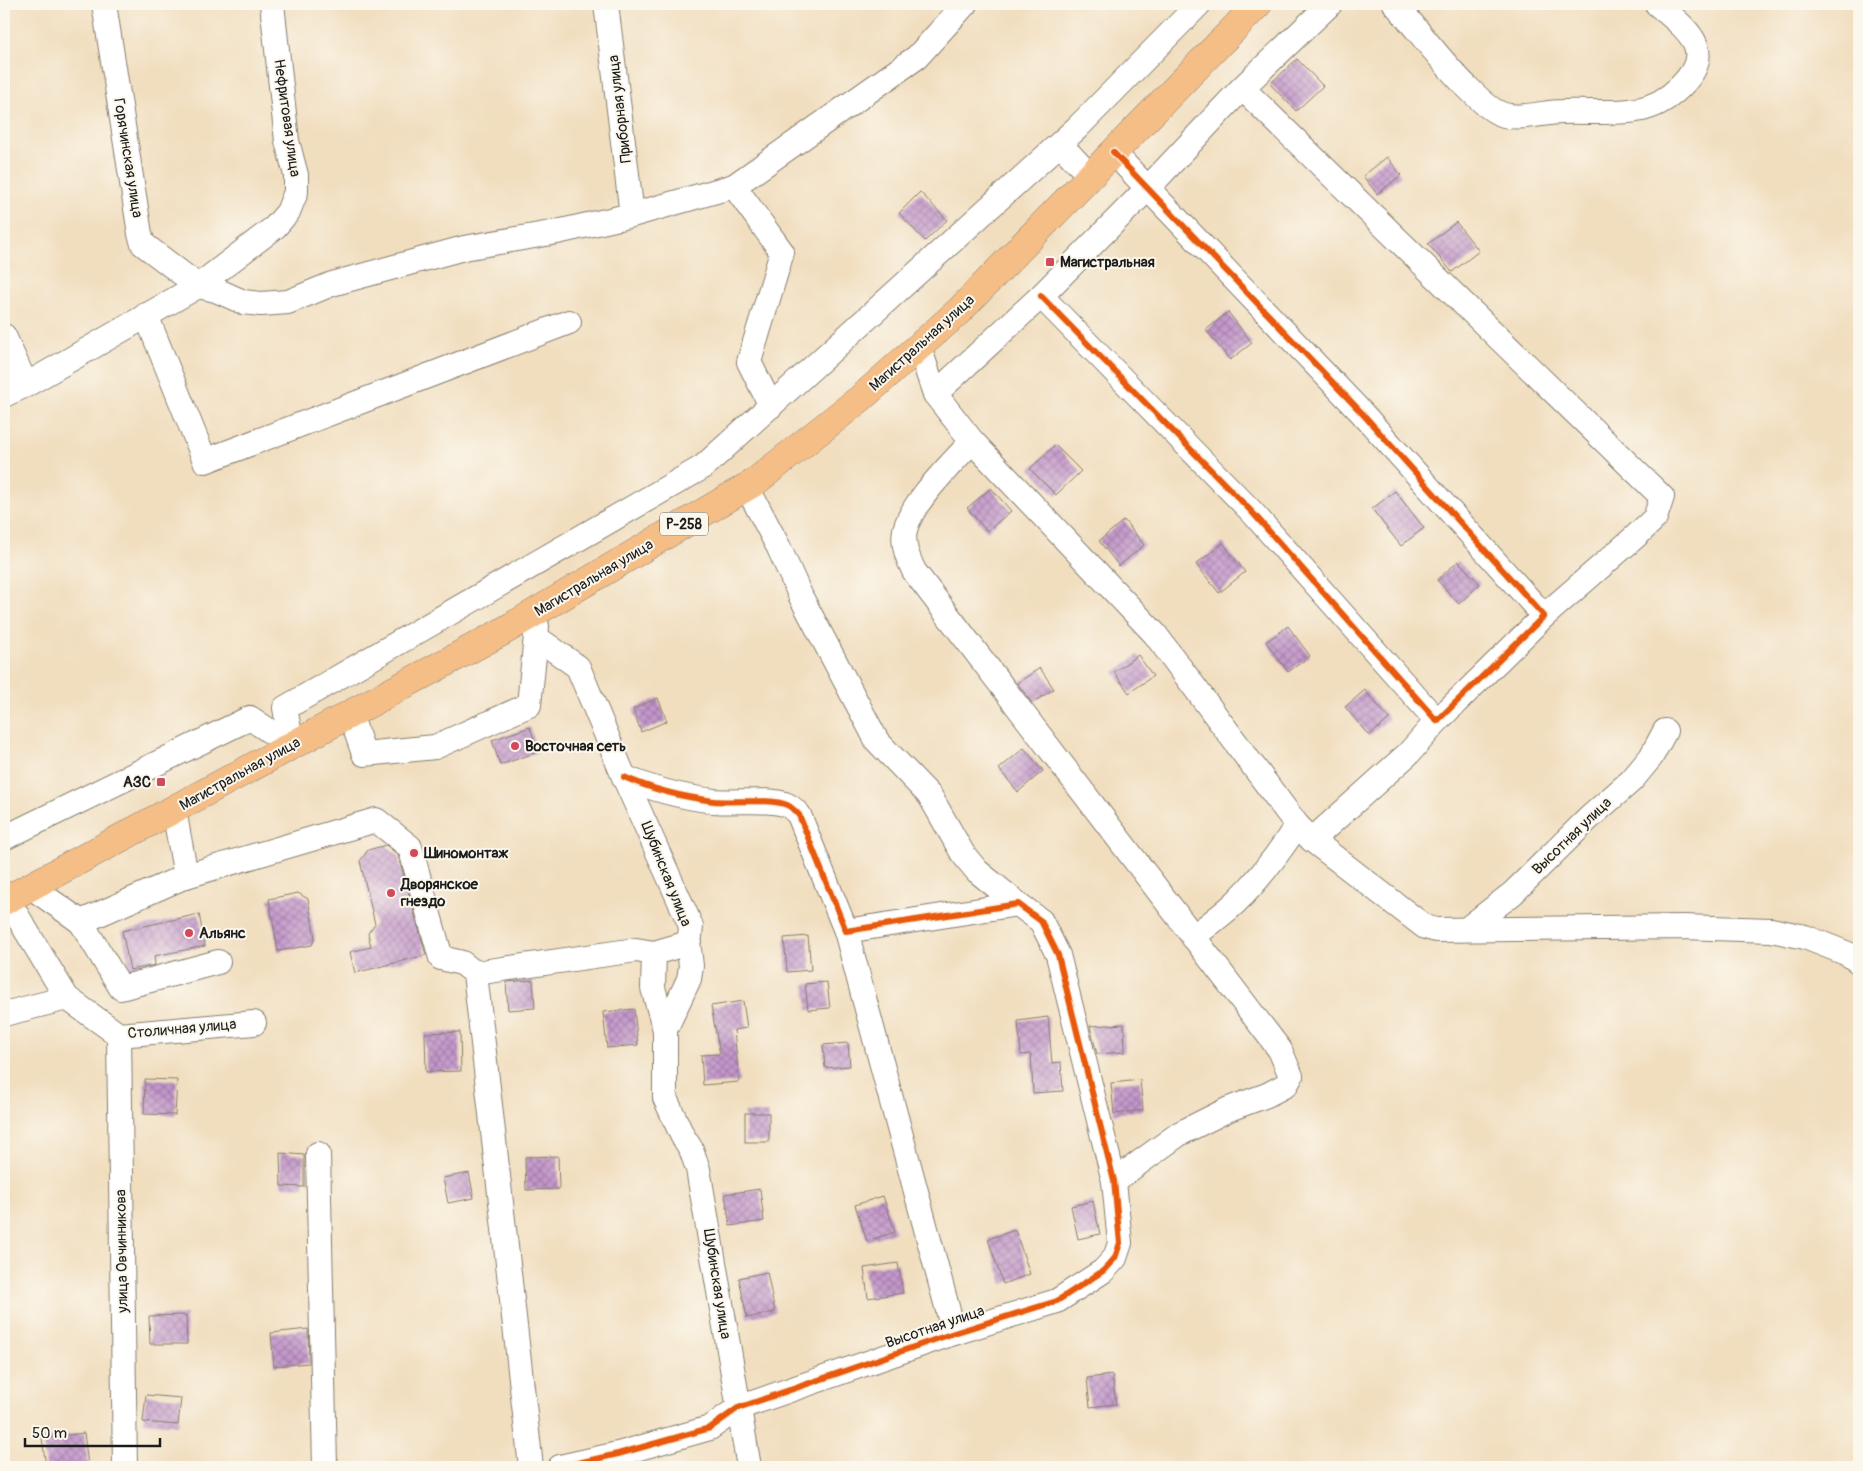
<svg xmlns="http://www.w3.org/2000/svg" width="1863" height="1471" font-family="Pangolin,sans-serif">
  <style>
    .building { fill: url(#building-cross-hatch) }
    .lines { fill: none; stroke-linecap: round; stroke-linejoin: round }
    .minor-casing { stroke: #867d6e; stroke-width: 26 }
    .highway-casing { stroke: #867d6e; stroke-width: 29 }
    .minor { stroke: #fff; stroke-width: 24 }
    .highway { stroke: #f6be87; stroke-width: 28 }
    .cycleway-casing { stroke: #fbf7ec; stroke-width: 9 }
    .cycleway { stroke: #e8590c; stroke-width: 6 }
    .poi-dot { fill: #d1495b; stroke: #fbf7ec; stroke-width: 2 }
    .labels { text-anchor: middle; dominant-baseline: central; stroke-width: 4; stroke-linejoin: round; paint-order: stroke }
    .shield { fill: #fbf7ec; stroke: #5f5e5a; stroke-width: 1 }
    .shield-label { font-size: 14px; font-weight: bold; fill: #1c1c1c }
    .street-label { font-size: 15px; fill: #1c1c1c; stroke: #fbf7ec }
    .poi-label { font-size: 15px; font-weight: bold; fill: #1c1c1c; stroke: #fbf7ec; text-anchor: start }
  </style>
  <defs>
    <pattern id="building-cross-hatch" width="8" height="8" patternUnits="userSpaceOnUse" patternTransform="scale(1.25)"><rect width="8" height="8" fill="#c396cb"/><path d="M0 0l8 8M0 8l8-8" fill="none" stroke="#9e7aa4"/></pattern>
  </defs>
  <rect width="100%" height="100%" fill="#fbf7ec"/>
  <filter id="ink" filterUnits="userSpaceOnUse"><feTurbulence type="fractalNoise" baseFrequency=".02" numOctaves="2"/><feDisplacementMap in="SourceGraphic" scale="10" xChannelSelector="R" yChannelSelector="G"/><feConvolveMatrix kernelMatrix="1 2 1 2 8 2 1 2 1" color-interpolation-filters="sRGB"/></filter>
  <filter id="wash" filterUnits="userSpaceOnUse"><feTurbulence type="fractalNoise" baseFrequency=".0096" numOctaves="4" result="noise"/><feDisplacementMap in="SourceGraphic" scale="20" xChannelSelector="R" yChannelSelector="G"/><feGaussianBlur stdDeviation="1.12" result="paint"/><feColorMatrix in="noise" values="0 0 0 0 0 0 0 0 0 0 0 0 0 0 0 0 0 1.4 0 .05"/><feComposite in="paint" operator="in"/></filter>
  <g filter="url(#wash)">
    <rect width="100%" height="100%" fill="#f1debf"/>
    <g id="blocks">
      <g class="building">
        <polygon points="1297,59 1323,86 1296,111 1270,84"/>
        <polygon points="1387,157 1401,175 1377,194 1363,176"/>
        <polygon points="920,192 947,220 925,241 899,213"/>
        <polygon points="1456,222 1479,251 1452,272 1428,244"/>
        <polygon points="1228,312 1252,343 1230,360 1206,330"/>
        <polygon points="1055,445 1081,471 1056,495 1030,469"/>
        <polygon points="991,488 1011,511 987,531 967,508"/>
        <polygon points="1395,491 1424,528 1401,546 1372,509"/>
        <polygon points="1124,520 1144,545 1119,566 1099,541"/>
        <polygon points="1223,543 1245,572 1219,593 1196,564"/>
        <polygon points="1458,561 1480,584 1459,604 1437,580"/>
        <polygon points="1288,626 1310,656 1288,672 1266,642"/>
        <polygon points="1138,655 1153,676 1129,693 1114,672"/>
        <polygon points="1040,668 1054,689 1032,703 1017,683"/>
        <polygon points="1365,690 1389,719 1369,736 1345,707"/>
        <polygon points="658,698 667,721 641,732 633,709"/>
        <polygon points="530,727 538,752 500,765 492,740"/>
        <polygon points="1024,748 1043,771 1018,792 999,769"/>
        <polygon points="386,845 398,855 426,955 355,973 350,952 371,947 368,933 375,924 360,861 368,850"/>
        <polygon points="298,893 308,899 315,938 312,945 278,951 269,899"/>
        <polygon points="199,914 205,946 154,956 155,965 130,970 122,931"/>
        <polygon points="808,936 811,970 787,972 784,938"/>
        <polygon points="533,980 535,1008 508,1010 506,982"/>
        <polygon points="827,982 830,1008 808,1010 805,984"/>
        <polygon points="743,1001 747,1028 734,1030 739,1082 703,1085 701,1055 720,1054 711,1006"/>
        <polygon points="634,1009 638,1045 607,1048 603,1012"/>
        <polygon points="1048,1017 1052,1063 1061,1062 1063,1091 1033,1093 1031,1054 1021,1055 1018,1021"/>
        <polygon points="1124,1024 1125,1052 1097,1054 1090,1026"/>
        <polygon points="460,1032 461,1071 426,1072 425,1033"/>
        <polygon points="848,1043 850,1066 825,1068 823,1045"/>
        <polygon points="145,1079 177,1080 175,1115 144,1114"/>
        <polygon points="1140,1080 1143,1110 1114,1114 1111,1083"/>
        <rect x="745" y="1113" width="24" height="29"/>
        <polygon points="280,1153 304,1155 304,1187 281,1186"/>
        <polygon points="558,1156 559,1189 526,1190 525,1157"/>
        <polygon points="469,1173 474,1198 448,1203 443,1178"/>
        <polygon points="760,1189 764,1221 730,1226 725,1194"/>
        <polygon points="883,1196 895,1232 867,1241 855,1205"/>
        <polygon points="1093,1201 1100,1234 1078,1239 1071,1206"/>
        <polygon points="1015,1230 1030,1274 1003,1284 988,1239"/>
        <polygon points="898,1263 903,1293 868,1298 864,1268"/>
        <polygon points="767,1272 775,1312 747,1318 739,1278"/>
        <polygon points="186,1315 187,1344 150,1344 149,1316"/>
        <polygon points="308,1329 309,1363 274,1366 271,1333"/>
        <polygon points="1112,1375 1116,1404 1090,1407 1087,1378"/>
        <polygon points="146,1395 181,1398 178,1425 143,1422"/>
        <polygon points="84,1433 88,1465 71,1467 46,1467 42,1438"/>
      </g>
    </g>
  </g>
  <g filter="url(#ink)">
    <use href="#blocks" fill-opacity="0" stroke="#867d6e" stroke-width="1"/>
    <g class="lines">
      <g class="minor-casing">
        <g id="minor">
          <polyline points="104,4 140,234 143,244 198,286 216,290 243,302 261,304 288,302 332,284 464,248 557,232 632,215 734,186 917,57 965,4"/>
          <polyline points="606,4 632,215"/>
          <path d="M1395,4C1420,32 1442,63 1469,89C1477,97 1486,106 1495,111C1514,123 1541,112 1562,112C1587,111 1613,114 1637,110C1655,107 1668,99 1680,87C1718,50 1687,30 1657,4"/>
          <polyline points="1242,88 1662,497 1655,518 1636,536 1544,616"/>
          <polyline points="1060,144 1090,176"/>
          <polyline points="734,186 782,252 749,362 771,406"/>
          <polyline points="1041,296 1252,512 1437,721 1544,616 1361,412 1113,152"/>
          <polyline points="146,315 205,461 569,322"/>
          <polyline points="4,336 26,385"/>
          <polyline points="919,347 935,394 972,441 1155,634 1297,825 1312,840 1425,927 1436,930 1683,927 1771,930 1805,937 1848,954 1859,962"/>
          <polyline points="935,394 1041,296 1148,188 1242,88 1330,4"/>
          <polyline points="4,395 26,385 198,286 275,227 288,212 296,192 296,175 287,141 272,4"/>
          <path d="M972,441C952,464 912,501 905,530C902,545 908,558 914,571L1280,1050L1291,1076L1286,1085L1267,1095L1229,1109L1179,1134L1114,1181"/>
          <polyline points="747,487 779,548 801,597 877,741 930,796 963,854 977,871 1018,904"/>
          <polyline points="537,638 578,667 624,777 691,926 690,937 685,944 654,953 653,988 665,1030 665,1098 682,1135 691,1149 698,1169 749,1467"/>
          <polyline points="350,714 364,754 435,747 529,705 537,626"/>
          <polyline points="292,746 285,708 703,467 1077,128 1199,4"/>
          <polyline points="174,810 186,876"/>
          <polyline points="4,838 250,718 292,746"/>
          <polyline points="1312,840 1409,753 1437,721"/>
          <polyline points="31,887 81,922"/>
          <polyline points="7,899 67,998"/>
          <polyline points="1467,929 1513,893 1589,818 1632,780 1651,757 1665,731"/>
          <polyline points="846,931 954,1333"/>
          <path d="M1193,937C1207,926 1222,915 1235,903C1259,880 1279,853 1297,825"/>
          <polyline points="218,962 121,988 81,922 186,876 376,820 410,847 441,958 462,963 475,973 531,1467"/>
          <polyline points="475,973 636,950 654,953"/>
          <polyline points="4,1014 67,998 119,1035 254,1023"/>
          <polyline points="665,1030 689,979 691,966 688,941"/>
          <polyline points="119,1035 125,1467"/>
          <polyline points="318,1154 325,1467"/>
          <path d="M560,1467L618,1454L710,1428L738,1408L954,1333L1057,1301L1103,1271L1115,1258L1120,1243L1114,1181L1058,955L1041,921L1018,904L846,931L799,815C796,812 792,807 787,805C770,798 735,803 714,801C682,797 653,790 624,777"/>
        </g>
      </g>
      <g class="highway-casing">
        <polyline id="highway" points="4,901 502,632 755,482 861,398 959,311 1258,4"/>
      </g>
      <use href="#minor" class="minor"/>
      <use href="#highway" class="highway"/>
      <g class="cycleway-casing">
        <g id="cycleway">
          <polyline points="1041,296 1252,512 1437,721 1544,616 1361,412 1113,152"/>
          <path d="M560,1467L618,1454L710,1428L738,1408L954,1333L1057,1301L1103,1271L1115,1258L1120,1243L1114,1181L1058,955L1041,921L1018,904L846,931L799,815C796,812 792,807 787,805C770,798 735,803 714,801C682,797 653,790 624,777"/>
        </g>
      </g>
      <use href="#cycleway" class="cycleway"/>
    </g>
  </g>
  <g class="poi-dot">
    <rect x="1045" y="257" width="10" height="10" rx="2.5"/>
    <circle cx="515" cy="746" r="5"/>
    <rect x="156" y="777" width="10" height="10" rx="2.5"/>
    <circle cx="414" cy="853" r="5"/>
    <circle cx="391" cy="893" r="5"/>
    <circle cx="189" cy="933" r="5"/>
  </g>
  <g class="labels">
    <rect class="shield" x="660" y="512.5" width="48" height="23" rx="4"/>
    <g class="shield-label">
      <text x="684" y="524">Р-258</text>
    </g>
    <g class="street-label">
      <text transform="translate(620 109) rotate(-97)">Приборная улица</text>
      <text transform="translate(287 118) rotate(82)">Нефритовая улица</text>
      <text transform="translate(128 158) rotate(81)">Горячинская улица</text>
      <text transform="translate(922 343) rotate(-42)">Магистральная улица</text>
      <text transform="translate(594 578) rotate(-31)">Магистральная улица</text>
      <text transform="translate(240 774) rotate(-29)">Магистральная улица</text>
      <text transform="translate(1572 836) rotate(-44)">Высотная улица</text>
      <text transform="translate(666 874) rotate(68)">Шубинская улица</text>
      <text transform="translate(182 1029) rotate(-5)">Столичная улица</text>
      <text transform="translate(122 1251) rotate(-91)">улица Овчинникова</text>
      <text transform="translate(717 1284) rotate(81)">Шубинская улица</text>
      <text transform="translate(935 1327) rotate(-19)">Высотная улица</text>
    </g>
    <g class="poi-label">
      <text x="1060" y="262">Магистральная</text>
      <text x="525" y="746">Восточная сеть</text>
      <text x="151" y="782" text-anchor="end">АЗС</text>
      <text x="424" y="853">Шиномонтаж</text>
      <text x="401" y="884">Дворянское<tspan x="401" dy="17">гнездо</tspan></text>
      <text x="199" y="933">Альянс</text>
    </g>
  </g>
  <rect width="1863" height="1471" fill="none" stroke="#fbf7ec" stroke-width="20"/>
  <path d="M25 1438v8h135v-8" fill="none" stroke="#1c1c1c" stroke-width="2.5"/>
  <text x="32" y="1438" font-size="15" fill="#1c1c1c" stroke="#fbf7ec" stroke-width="4" paint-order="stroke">50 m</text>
</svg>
